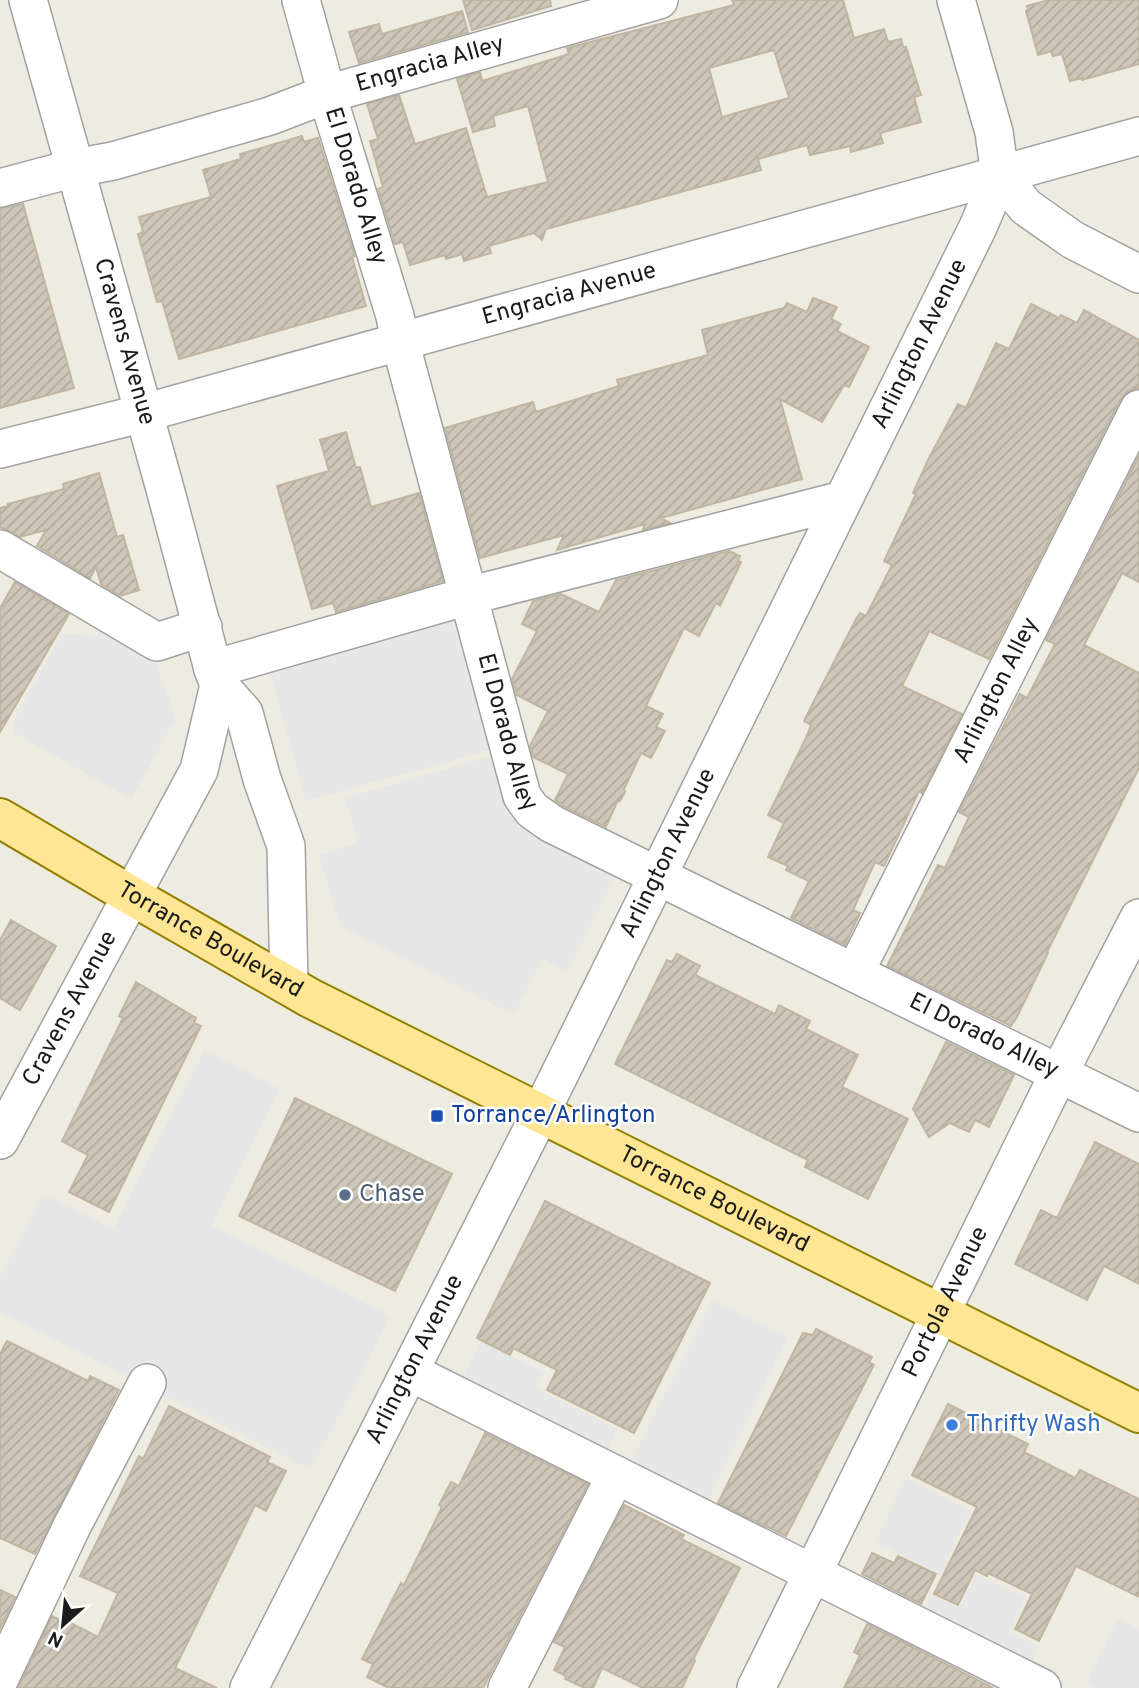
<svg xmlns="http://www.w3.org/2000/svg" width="1139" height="1688" font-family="Overpass,sans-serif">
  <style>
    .parking { fill: #e7e7e7 }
    .building { fill: url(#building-hatch); stroke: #c1b5a1; stroke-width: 2; fill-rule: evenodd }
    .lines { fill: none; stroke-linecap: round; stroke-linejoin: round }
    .minor-casing { stroke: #a2a2a2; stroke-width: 40 }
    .major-casing { stroke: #938000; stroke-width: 42 }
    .minor { stroke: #fff; stroke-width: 37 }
    .major { stroke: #ffe694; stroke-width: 38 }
    .transit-dot { fill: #1a4fb4; stroke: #fff; stroke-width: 2.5 }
    .service-dot { fill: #5c6f8a; stroke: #fff; stroke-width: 2.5 }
    .shop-dot { fill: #3f7fe0; stroke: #fff; stroke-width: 2.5 }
    .labels { text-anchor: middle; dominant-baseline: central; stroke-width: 5; stroke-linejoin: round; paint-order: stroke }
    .street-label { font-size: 24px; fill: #1b1b1b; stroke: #fff }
    .transit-label { font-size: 24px; fill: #164399; stroke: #fff; text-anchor: start }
    .service-label { font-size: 24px; fill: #4e5e75; stroke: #fff; text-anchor: start }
    .shop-label { font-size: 24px; fill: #366cbe; stroke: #fff; text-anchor: start }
  </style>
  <defs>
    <pattern id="building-hatch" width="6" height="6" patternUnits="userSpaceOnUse" patternTransform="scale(1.75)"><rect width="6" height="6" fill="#cec6b9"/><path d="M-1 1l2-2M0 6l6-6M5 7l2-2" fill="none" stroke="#b0aa9e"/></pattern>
  </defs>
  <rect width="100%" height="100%" fill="#eeece0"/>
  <g class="parking">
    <polygon points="456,613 494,749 306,801 268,665"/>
    <polygon points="101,626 152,653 176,718 131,799 14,733 13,721 62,634 96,636"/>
    <polygon points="496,755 517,826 616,876 568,971 543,959 514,1015 340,926 319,855 358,843 345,798"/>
    <polygon points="204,1051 280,1089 211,1225 390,1316 311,1470 0,1312 0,1277 42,1194 113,1229"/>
    <polygon points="712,1300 788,1337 708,1501 630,1463"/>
    <polygon points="481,1341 543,1372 536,1388 618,1429 602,1460 458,1387"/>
    <polygon points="906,1478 971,1510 940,1574 875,1542"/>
    <polygon points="976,1574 1026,1598 1009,1632 1039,1646 1026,1673 918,1620 931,1595 959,1608"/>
    <polygon points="1118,1618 1139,1629 1139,1688 1096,1688 1086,1683"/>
  </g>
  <g class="building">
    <polygon points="463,0 550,0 551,6 472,30"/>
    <path d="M732,0H843L854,38L884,29L888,42L901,39L903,47H906L921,95L914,97L921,122L880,133L883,143L851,152L850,146L810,155L807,145L758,159L761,170L546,229L542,240L534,233L489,246L491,253L464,261L462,254L446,259L445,255L410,265L403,242L395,244L378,189L383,187L370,141L378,139L367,104L399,95L415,144L466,128L487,197L548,182L528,106L493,116L495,126L473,132L457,79L480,72L482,81L569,54L567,48L734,5ZM774,50L789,98L722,117L709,68Z"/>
    <polygon points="1049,0 1139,0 1139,64 1082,80 1082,78 1070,81 1062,54 1053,56 1051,51 1038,55 1026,11 1028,10 1027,6"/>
    <polygon points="462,11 468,32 359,63 349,32 379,24 382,34"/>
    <polygon points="302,136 304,142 318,138 355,256 352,257 366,306 179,359 162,301 157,302 138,234 143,232 139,217 211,197 203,170 241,159 240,154"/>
    <polygon points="23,204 74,388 0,408 0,208"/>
    <polygon points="813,298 837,307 831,319 841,324 837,331 869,347 849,387 844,385 822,422 780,399 802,479 661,518 670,523 643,530 645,524 557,550 564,535 480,558 445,428 533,402 536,412 619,386 617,380 708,355 702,330 784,308 787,303 807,312"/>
    <polygon points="1031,304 1059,318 1061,315 1077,323 1084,310 1139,340 1139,388 1128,391 1120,400 989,659 929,631 902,686 962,714 922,793 919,791 884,866 875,862 853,910 860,913 845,945 791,918 809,881 786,870 788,866 768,857 784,823 768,815 805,740 811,725 804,721 815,699 856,619 860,613 866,616 892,565 884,561 916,494 913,493 929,458 958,404 966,408 996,343 1009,349"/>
    <polygon points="346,432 356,468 360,467 371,507 419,493 443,581 336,612 333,603 312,609 277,486 329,471 320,440"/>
    <polygon points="1139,456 1139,582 1122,573 1084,645 1139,673 1139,768 1047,952 1048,953 1017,1017 1011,1026 887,966 938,865 945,868 969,817 959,812 1020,694 1027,698 1055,644 1046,640"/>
    <polygon points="99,473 117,537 123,535 139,590 120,596 101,584 96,567 90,578 37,546 46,530 20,537 0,527 0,508 8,506 8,504 64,489 63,484"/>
    <polygon points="729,551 740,556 738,561 741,562 720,606 716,603 699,636 684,628 646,706 663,714 656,727 665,731 651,758 641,753 624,789 625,792 620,801 617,802 606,827 563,806 555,800 568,774 533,757 530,746 548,711 517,695 512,679 537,631 522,624 533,601 561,594 599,612 616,580"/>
    <polygon points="15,582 69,614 0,732 0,608"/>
    <polygon points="11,920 56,946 20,1010 0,998 0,940"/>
    <polygon points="677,954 700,966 695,975 775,1014 779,1005 810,1021 806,1029 858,1055 842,1087 908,1119 868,1199 805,1167 808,1160 615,1064 667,960 672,962"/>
    <polygon points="136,982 196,1018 194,1023 201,1026 109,1212 69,1192 88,1155 62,1141 123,1018 119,1016"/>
    <polygon points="946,1042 1014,1075 989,1127 975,1120 969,1132 950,1123 929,1137 913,1109"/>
    <polygon points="295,1098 452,1174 395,1291 239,1216"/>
    <polygon points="1095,1142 1139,1164 1139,1284 1104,1266 1087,1300 1015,1264 1041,1210 1057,1218"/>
    <polygon points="545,1201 710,1283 634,1433 547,1390 557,1370 513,1348 510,1355 477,1338"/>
    <polygon points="816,1329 872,1357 869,1362 874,1365 786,1536 718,1503 803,1333 813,1335"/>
    <polygon points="7,1341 88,1381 90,1376 119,1390 35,1554 0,1538 0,1354"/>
    <polygon points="948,1404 1028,1444 1024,1452 1075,1478 1080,1470 1139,1499 1139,1597 1076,1566 1039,1641 1015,1629 1032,1594 988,1573 987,1576 975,1570 958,1605 934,1594 977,1507 912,1475"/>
    <polygon points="169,1406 270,1457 267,1462 286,1471 266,1511 255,1505 175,1668 217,1688 18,1688 52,1616 66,1623 67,1621 98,1637 118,1593 80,1576 139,1456 143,1459"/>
    <polygon points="485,1433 588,1484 483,1688 389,1688 367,1677 373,1664 362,1659 401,1583 404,1585 442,1507 439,1505 451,1482 459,1486"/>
    <polygon points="624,1505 684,1535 681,1539 740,1568 693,1660 695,1661 682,1688 643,1688 602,1668 593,1688 585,1688 565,1679 566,1676 554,1670 565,1647 554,1642"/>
    <polygon points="872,1553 894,1563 898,1556 936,1574 921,1604 862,1574"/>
    <polygon points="0,1590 15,1597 0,1629"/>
    <polygon points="867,1624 903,1642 993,1688 844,1688 860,1655 854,1652"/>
  </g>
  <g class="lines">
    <g class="minor-casing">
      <g id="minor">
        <path id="s1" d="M28,0L164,485L213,669L219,685L244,713L262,779L286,846L289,986"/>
        <path id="s2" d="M301,0L327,94L395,316L400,341L522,796L532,810L552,824L1139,1113"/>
        <polyline points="1000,175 1026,207 1073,240 1139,274"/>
        <path id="s3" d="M0,188L75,168L113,161L270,116L327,94L659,0"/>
        <path id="s4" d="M0,449L144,413L1139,136"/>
        <polyline points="0,549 157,642 203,627"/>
        <polyline points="213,669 468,596 843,500"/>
        <path id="s5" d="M855,972L1139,409"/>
        <path id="s6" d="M0,1140L199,770L219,685"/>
        <polyline points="410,1372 1042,1688"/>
        <polyline points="0,1678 72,1526 147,1383"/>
        <path id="s7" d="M249,1688L540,1114L978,227L1000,175L994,132L956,0"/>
        <polyline points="507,1688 616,1475"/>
        <path id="s8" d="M756,1688L1059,1073L1139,918"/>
      </g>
    </g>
    <g class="major-casing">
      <g id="major">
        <path id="s9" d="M0,818L132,896L310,998L1139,1413"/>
      </g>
    </g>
    <use href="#minor" class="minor"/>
    <use href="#major" class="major"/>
  </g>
  <rect class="transit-dot" x="430" y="1109" width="14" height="14" rx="3.5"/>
  <circle class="service-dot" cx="345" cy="1195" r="7"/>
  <circle class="shop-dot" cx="952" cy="1425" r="7"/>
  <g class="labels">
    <g class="street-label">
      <text stroke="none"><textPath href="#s3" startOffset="448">Engracia Alley</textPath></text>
      <text stroke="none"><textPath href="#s2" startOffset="194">El Dorado Alley</textPath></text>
      <text stroke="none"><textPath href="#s4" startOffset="590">Engracia Avenue</textPath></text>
      <text stroke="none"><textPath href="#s1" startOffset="355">Cravens Avenue</textPath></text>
      <text stroke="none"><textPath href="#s7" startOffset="1502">Arlington Avenue</textPath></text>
      <text stroke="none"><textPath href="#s5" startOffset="315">Arlington Alley</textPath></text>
      <text stroke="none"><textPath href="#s2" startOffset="761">El Dorado Alley</textPath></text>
      <text stroke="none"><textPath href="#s7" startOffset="934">Arlington Avenue</textPath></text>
      <text stroke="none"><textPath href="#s9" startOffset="243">Torrance Boulevard</textPath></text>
      <text stroke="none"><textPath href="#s6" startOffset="149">Cravens Avenue</textPath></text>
      <text stroke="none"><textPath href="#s2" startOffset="1349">El Dorado Alley</textPath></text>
      <text stroke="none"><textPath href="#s9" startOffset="810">Torrance Boulevard</textPath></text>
      <text stroke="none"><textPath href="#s8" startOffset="430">Portola Avenue</textPath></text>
      <text stroke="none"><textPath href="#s7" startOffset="368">Arlington Avenue</textPath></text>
    </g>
    <g class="transit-label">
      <text x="451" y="1116">Torrance/Arlington</text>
    </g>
    <g class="service-label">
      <text x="359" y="1195">Chase</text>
    </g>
    <g class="shop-label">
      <text x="966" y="1425">Thrifty Wash</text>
    </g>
  </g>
  <g transform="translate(63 1625) rotate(207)" stroke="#ffffff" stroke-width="5" paint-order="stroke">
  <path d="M0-5L12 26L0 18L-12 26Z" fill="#1b1b1b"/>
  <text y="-10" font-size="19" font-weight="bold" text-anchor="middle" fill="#1b1b1b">N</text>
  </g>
</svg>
